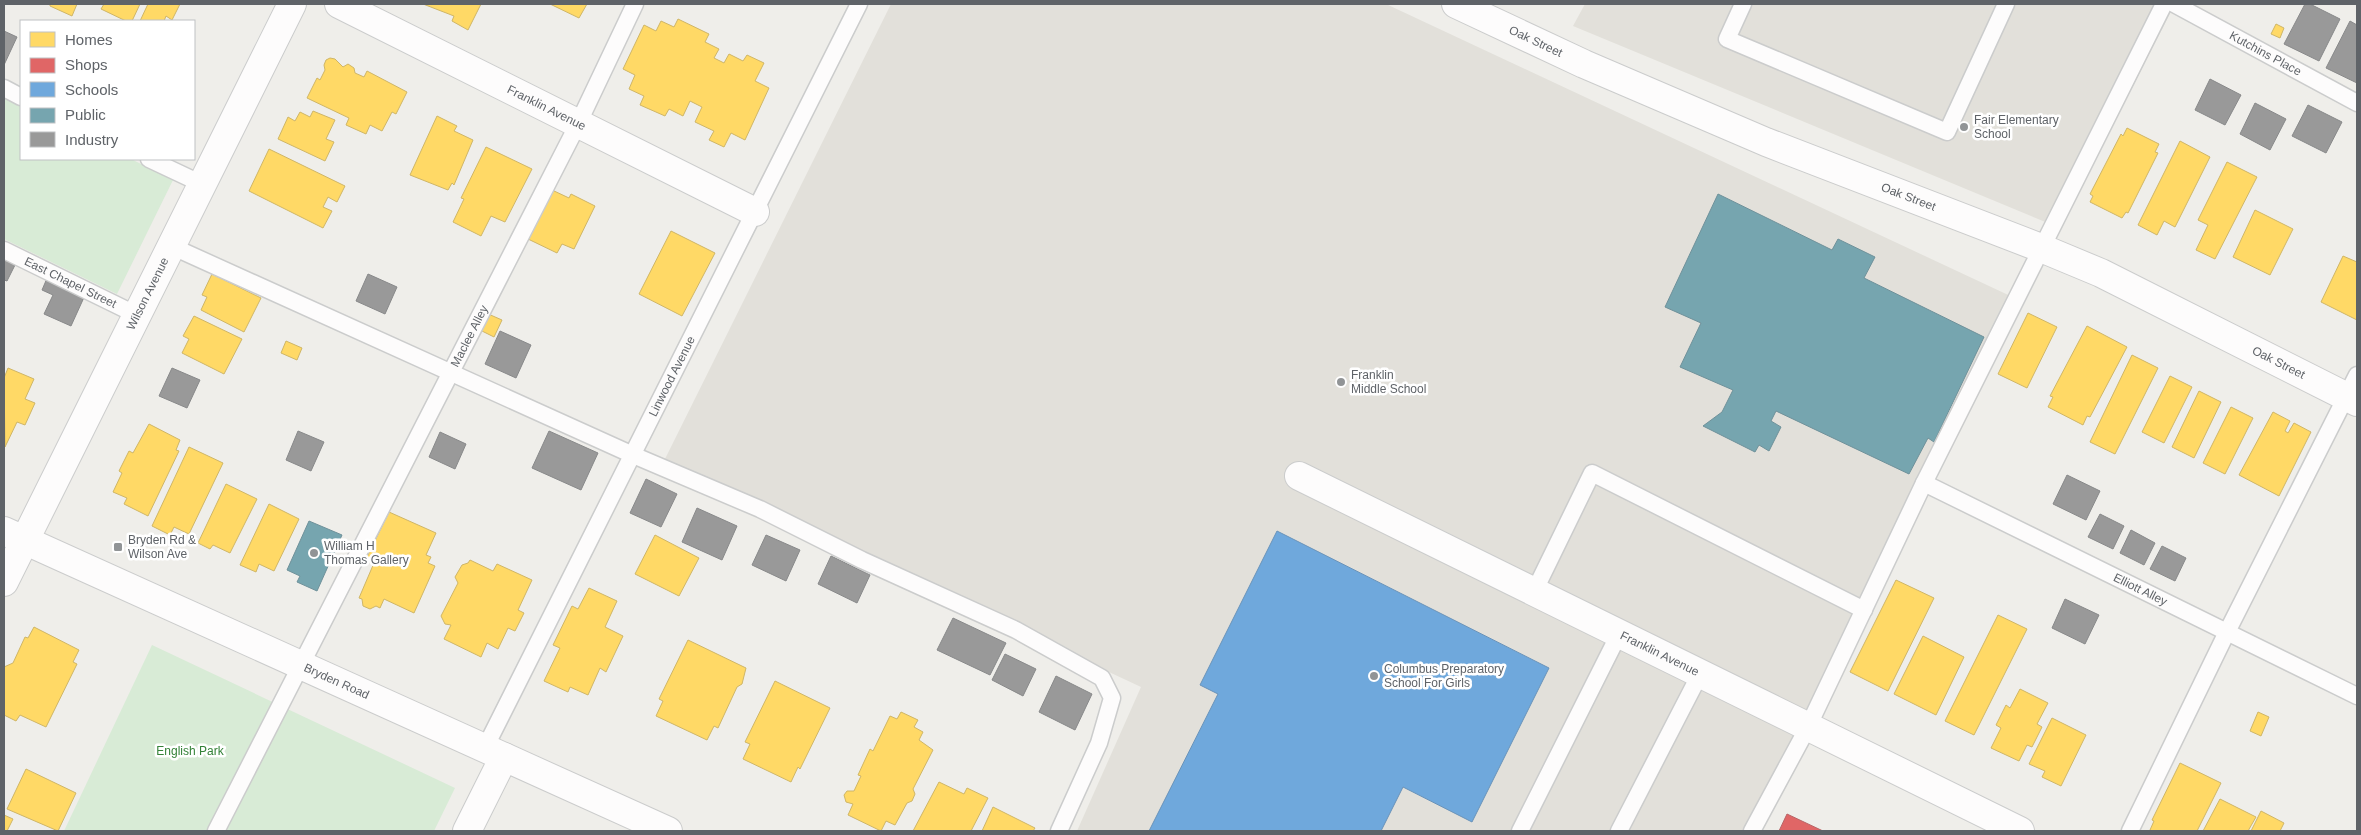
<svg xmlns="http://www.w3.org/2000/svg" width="2361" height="835" font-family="Helvetica,sans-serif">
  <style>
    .education { fill: #e2e0da }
    .green { fill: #d8ebd6 }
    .homes { fill: #ffd966; stroke: #cfb667 }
    .shops { fill: #e06666; stroke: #b96567 }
    .schools { fill: #6fa8dc; stroke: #6a93b9 }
    .public { fill: #76a5af; stroke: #6f919a }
    .industry { fill: #999; stroke: #88898a }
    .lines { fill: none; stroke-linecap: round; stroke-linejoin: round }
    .lane-casing { stroke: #cbcccc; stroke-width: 19 }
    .street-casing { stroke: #cbcccc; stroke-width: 30 }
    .lane { stroke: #fdfcfc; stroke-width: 16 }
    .street { stroke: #fdfcfc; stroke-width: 28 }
    .poi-dot { fill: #919496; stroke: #fff; stroke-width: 2 }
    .labels { text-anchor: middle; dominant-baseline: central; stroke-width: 5; stroke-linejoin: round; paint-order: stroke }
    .street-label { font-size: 12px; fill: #5f6368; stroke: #fff }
    .poi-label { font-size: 12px; fill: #5f6368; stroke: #fff; text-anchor: start }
    .park-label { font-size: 12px; fill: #348238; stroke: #fff }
  </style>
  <rect width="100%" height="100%" fill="#efeeea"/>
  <g class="education">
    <polygon points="891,4 1386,4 2019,300 1749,831 1077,831 1141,687 663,463"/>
    <polygon points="1585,4 2175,4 2060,228 1573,26"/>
  </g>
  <g class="green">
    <polygon points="4,96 21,105 21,159 131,159 173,180 117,294 4,239"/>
    <polygon points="152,645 455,788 434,831 64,831"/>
  </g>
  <g class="homes">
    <polygon points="50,4 77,4 72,16 50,6"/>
    <polygon points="104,4 140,4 132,21 126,21 101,9"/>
    <polygon points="148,4 180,4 172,20 166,16 164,21 140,21"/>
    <polygon points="423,4 481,4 468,30 452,21 454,16"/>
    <polygon points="550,4 587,4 579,18"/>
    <polygon points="678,19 709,34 705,42 719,49 714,58 724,63 729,54 743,61 747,55 764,63 755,81 769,88 745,140 731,133 724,147 709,140 714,131 695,122 702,107 690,101 683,116 669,109 665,116 640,105 644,96 629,89 635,75 623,69 644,25 656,31 661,21 674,27"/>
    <polygon points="2276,24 2284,28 2280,38 2271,34"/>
    <polygon points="330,58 335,59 343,67 348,64 354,68 355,73 364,77 367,71 407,92 396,114 392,112 382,131 370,125 366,134 346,125 349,118 307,98 317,78 320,80 325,70 324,65 326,60"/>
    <polygon points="313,111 335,120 326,139 334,142 325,161 278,139 288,117 295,121 300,112 310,117"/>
    <polygon points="437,116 457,126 454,131 473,140 454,185 452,183 448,190 410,175"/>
    <polygon points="2127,128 2159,144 2155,152 2158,153 2128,213 2126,212 2122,218 2090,202 2093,196 2090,194 2121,134 2123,136"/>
    <polygon points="2180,141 2210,157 2175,227 2164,221 2157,235 2138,225"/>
    <polygon points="486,147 532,169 505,222 491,216 481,236 453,222 464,199 461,198"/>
    <polygon points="269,149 345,186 337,202 328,197 323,207 332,211 323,228 249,191"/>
    <polygon points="2227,162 2257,177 2215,259 2196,250 2208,225 2198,220"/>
    <polygon points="552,190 569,198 571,194 595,206 574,249 562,244 557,253 528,239"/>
    <polygon points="2255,210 2293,229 2270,275 2233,257"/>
    <polygon points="671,231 715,253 682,316 639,294"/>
    <polygon points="2343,256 2357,262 2357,320 2321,302"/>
    <polygon points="212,274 261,298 244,332 201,310 207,297 202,295"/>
    <polygon points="486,313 502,320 494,337 478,329"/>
    <polygon points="2028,313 2057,327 2027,388 1998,374"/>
    <polygon points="194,316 242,339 224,374 182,353 189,339 183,336"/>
    <polygon points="2087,326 2127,347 2090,417 2087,416 2083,425 2048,407 2053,397 2050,396"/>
    <polygon points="286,341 302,348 297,360 281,353"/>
    <polygon points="2132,355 2158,368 2115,454 2090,442"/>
    <polygon points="8,368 34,379 25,399 35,403 25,425 17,422 5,447 4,378"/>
    <polygon points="2170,376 2192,387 2164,443 2142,432"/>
    <polygon points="2199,391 2221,402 2194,458 2172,447"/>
    <polygon points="2231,407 2253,418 2225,474 2203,463"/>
    <polygon points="2273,412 2290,421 2285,431 2288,433 2294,423 2311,432 2279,496 2239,475"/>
    <polygon points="149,424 180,440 176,450 179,451 148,516 124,504 127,498 113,492 122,473 119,471 129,451 133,453"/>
    <polygon points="189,447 223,463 189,534 174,527 170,535 152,526"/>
    <polygon points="226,484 257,499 230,553 213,545 210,549 198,543"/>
    <polygon points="269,504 299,519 274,571 259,564 256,572 240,565"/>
    <polygon points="389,512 436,533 426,555 431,557 428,563 435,566 414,613 384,599 380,608 376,606 370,609 363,606 362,599 359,598 374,563 366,559"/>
    <polygon points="655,535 699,558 679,596 635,574"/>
    <polygon points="470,560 493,571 497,564 532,580 518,610 524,613 515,631 508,628 498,649 487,643 481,657 444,639 451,625 445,624 441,616 458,583 455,577 462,565 468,563"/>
    <polygon points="1896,580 1934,598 1888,691 1850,672"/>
    <polygon points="589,588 617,601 605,627 623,636 606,672 600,668 588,695 570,687 568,692 544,681 560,648 553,645 572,606 578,609"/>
    <polygon points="1998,615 2027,629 1974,735 1945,721"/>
    <polygon points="34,627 79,650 73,662 77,664 46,727 20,715 16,721 4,715 4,667 13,663 25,637 28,638"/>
    <polygon points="1923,636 1964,657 1936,715 1894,694"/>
    <polygon points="688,640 746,668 742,684 737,687 718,728 714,726 707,740 656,716 663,701 659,699"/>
    <polygon points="775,681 830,708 800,769 798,767 791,782 743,759 750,744 745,742"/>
    <polygon points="2020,689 2048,703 2037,724 2042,727 2032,747 2027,745 2019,761 1991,748 2001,728 1996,725 2006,705 2010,708"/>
    <polygon points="901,712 918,720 914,727 923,732 919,740 933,750 913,789 915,794 912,801 907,803 895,825 886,821 881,831 848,815 853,804 846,802 844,795 847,791 854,791 861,776 858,775 870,749 873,751 890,716 897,719"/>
    <polygon points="2258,712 2269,717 2261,736 2250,731"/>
    <polygon points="2052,718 2086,735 2061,786 2042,777 2045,771 2029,764"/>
    <polygon points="2180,763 2221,783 2197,831 2153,831 2150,830 2154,821 2152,820"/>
    <polygon points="26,769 76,793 58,831 7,809"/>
    <polygon points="939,782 964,794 967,788 988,798 971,831 913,831"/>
    <polygon points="2220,799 2256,817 2248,831 2203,831"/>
    <polygon points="993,807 1035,828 1033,831 982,831"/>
    <polygon points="2261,811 2284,823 2280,831 2251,831"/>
    <polygon points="4,815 13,819 7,831 4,831"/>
  </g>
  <polygon class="shops" points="1787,814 1823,831 1779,831"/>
  <polygon class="schools" points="1277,531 1549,668 1472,822 1403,787 1381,831 1149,831 1218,694 1200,685"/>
  <g class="public">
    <polygon points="1718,194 1832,250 1838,239 1875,257 1864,278 1984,337 1934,442 1928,438 1909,474 1776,411 1771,421 1781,427 1769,451 1759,445 1755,452 1703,426 1722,412 1733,390 1680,367 1701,323 1665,307"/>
    <polygon points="309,521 342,535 317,591 297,582 300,576 287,570"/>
  </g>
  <g class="industry">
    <polygon points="2305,4 2310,4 2340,19 2319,61 2284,44"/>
    <polygon points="2350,21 2357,25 2357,83 2326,68"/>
    <polygon points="4,31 17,37 4,65"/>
    <polygon points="2210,79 2241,95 2225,125 2195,110"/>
    <polygon points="2255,103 2286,119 2270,150 2240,134"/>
    <polygon points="2308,105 2342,122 2326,153 2292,136"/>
    <polygon points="4,253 18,259 7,281 4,280"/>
    <polygon points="368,274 397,287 385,314 356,301"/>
    <polygon points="48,276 86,293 71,326 44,314 53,295 42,290"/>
    <polygon points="500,331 531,345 516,378 485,364"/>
    <polygon points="172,368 200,380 187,408 159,396"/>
    <polygon points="298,431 324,442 311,471 286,460"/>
    <polygon points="549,431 598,453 581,490 532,468"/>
    <polygon points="440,432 466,444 455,469 429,457"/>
    <polygon points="2067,475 2100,491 2086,520 2053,504"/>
    <polygon points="646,479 677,494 661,527 630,513"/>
    <polygon points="697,508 737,526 722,560 682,542"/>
    <polygon points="2100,514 2124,526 2113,549 2088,537"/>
    <polygon points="2131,530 2155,543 2144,565 2120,553"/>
    <polygon points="766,535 800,550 786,581 752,565"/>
    <polygon points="2162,546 2186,558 2175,581 2150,569"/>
    <polygon points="831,556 870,575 857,603 818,584"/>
    <polygon points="2065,599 2099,615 2085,644 2052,628"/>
    <polygon points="953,618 1006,643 990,675 937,650"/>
    <polygon points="1005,654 1036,669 1023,696 992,680"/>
    <polygon points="1056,676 1092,694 1075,730 1039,712"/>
  </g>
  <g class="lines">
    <g class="lane-casing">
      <g id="lane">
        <polyline points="1743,4 1727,39 1947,132 2006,4"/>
        <path id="s1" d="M2174,4L2357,103"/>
        <polyline points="4,88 21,97"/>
        <polyline points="149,159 202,184"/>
        <polyline points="171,246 633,455 760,509 862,560 1016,630 1102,678 1112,698 1099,743 1059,831"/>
        <path id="s2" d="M4,250L137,315"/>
        <path id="s3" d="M1924,483L2357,696"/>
        <polyline points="1534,592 1592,473 1864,610"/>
        <path id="s4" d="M485,748L859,4"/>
        <path id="s5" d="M216,831L578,124L635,4"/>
        <polyline points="1520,831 1619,634"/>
        <polyline points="1619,831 1700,674"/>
        <polyline points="1752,831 1808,727 1924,483 2164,4"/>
        <polyline points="2130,831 2227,632 2357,375"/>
      </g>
    </g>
    <g class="street-casing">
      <g id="street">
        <path id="s6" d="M339,4L755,212"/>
        <path id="s7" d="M1456,4L1584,64L1766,142L2041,248L2101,273L2357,402"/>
        <path id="s8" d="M1299,476L2020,831"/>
        <path id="s9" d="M4,531L668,831"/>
        <path id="s10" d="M4,582L292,4"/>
        <polyline points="467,831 504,757"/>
      </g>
    </g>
    <use href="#lane" class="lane"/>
    <use href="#street" class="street"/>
  </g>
  <g class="poi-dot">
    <circle cx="1964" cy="127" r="5"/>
    <circle cx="1341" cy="382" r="5"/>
    <rect x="113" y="542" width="10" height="10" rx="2.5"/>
    <circle cx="314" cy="553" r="5"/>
    <circle cx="1374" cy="676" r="5"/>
  </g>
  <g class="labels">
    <g class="street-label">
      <text stroke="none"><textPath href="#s7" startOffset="88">Oak Street</textPath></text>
      <text stroke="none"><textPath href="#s1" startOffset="104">Kutchins Place</textPath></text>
      <text stroke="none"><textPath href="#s6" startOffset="232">Franklin Avenue</textPath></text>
      <text stroke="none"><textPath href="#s7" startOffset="492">Oak Street</textPath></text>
      <text stroke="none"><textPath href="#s2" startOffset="74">East Chapel Street</textPath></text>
      <text stroke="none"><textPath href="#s10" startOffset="322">Wilson Avenue</textPath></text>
      <text stroke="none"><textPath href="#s5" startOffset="556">Maclee Alley</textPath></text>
      <text stroke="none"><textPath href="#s7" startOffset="898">Oak Street</textPath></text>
      <text stroke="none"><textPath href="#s4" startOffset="416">Linwood Avenue</textPath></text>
      <text stroke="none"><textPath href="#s3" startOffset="241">Elliott Alley</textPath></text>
      <text stroke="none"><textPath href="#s8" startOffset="402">Franklin Avenue</textPath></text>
      <text stroke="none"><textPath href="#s9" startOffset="365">Bryden Road</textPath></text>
    </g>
    <g class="poi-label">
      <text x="1974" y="120">Fair Elementary<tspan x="1974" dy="14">School</tspan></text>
      <text x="1351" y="375">Franklin<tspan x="1351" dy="14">Middle School</tspan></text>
      <text x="128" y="540">Bryden Rd &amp;<tspan x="128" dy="14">Wilson Ave</tspan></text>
      <text x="324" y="546">William H<tspan x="324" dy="14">Thomas Gallery</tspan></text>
      <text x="1384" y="669">Columbus Preparatory<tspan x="1384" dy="14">School For Girls</tspan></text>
    </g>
    <g class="park-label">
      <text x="190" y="751">English Park</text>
    </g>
  </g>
  <rect width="2361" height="835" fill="none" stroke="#5f6368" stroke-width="10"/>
  <rect x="20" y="20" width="175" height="140" fill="#ffffff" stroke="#bfc1c3"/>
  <rect x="30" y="32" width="25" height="15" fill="#ffd966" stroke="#bfc1c3"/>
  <text x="65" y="45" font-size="15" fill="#5f6368">Homes</text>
  <rect x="30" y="58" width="25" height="15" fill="#e06666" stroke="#bfc1c3"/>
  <text x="65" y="70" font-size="15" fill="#5f6368">Shops</text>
  <rect x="30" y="82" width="25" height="15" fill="#6fa8dc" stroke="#bfc1c3"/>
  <text x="65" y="95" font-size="15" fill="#5f6368">Schools</text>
  <rect x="30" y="108" width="25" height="15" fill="#76a5af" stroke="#bfc1c3"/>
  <text x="65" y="120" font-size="15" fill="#5f6368">Public</text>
  <rect x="30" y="132" width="25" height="15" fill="#999999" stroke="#bfc1c3"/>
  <text x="65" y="145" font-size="15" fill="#5f6368">Industry</text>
</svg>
